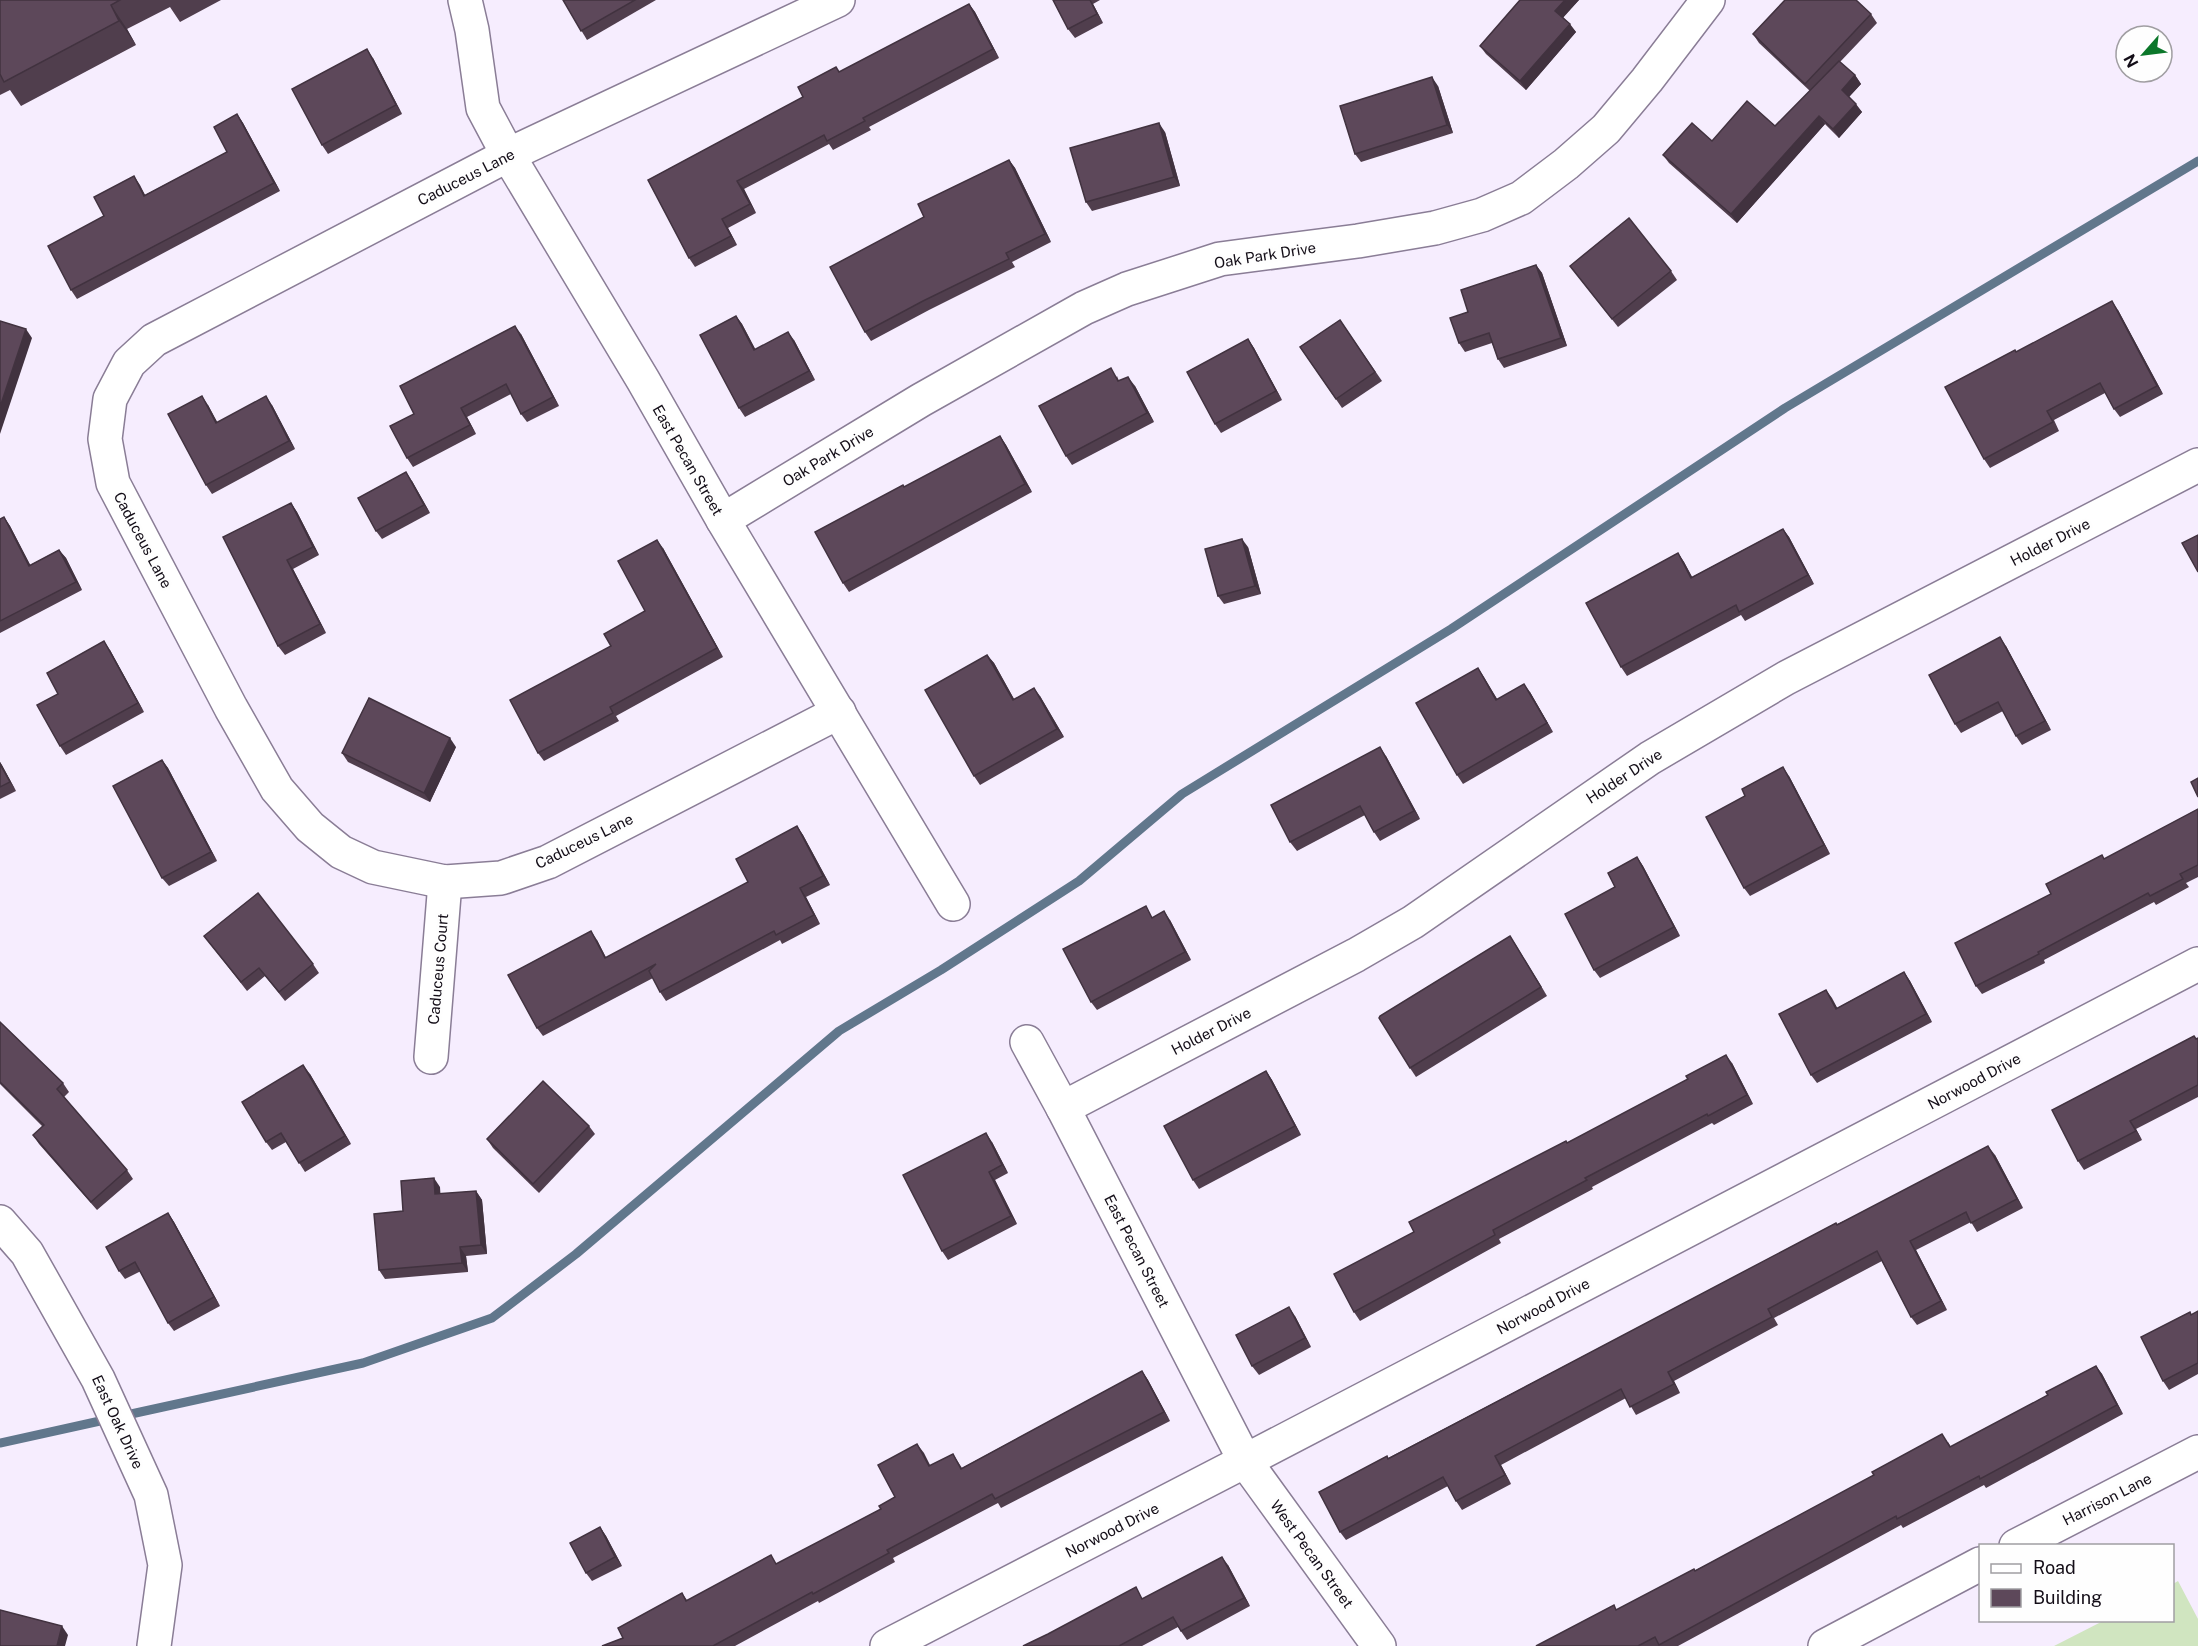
<svg xmlns="http://www.w3.org/2000/svg" width="2198" height="1646" font-family="'Public Sans',sans-serif">
  <style>
    .green { fill: #d0e5c0 }
    .lines { fill: none; stroke-linecap: round; stroke-linejoin: round }
    .stream { stroke: #61778c; stroke-width: 9 }
    .minor-casing { stroke: #8a7d96; stroke-width: 36 }
    .minor { stroke: #fff; stroke-width: 33 }
    .wall { fill: #503e4d }
    .shaded-wall { fill: #41323f }
    .building { fill: #5d485a; stroke: #41323f; stroke-width: 1.5 }
    .labels { text-anchor: middle; dominant-baseline: central; stroke-width: 6; stroke-linejoin: round; paint-order: stroke }
    .street-label { font-size: 15px; fill: #130d17; stroke: #fefefe }
  </style>
  <rect width="100%" height="100%" fill="#f6edfe"/>
  <polygon class="green" points="2178,1581 2198,1619 2198,1646 2054,1646 2103,1621 2172,1620 2173,1584"/>
  <g class="lines">
    <g class="stream">
      <polyline points="122,1416 363,1363 492,1318 576,1254 839,1031 941,970 1079,881 1182,794 1451,629 1785,408 2198,161"/>
      <polyline points="0,1443 109,1419"/>
    </g>
    <g class="minor-casing">
      <g id="minor">
        <polyline points="465,0 472,30 483,108 508,155 643,380 723,520 953,904"/>
        <polyline points="838,0 508,155 154,340 129,363 110,399 105,439 113,483 231,708 277,789 310,827 341,852 373,867 445,882 501,878 548,862 839,712"/>
        <polyline points="723,520 921,400 1084,308 1127,289 1220,259 1358,241 1435,228 1482,215 1521,198 1566,164 1606,129 1647,80 1708,0"/>
        <polyline points="1027,1042 1063,1108 1245,1461 1379,1646"/>
        <polyline points="431,1057 445,882"/>
        <polyline points="1063,1108 1356,955 1413,922 1650,758 1786,678 2198,465"/>
        <polyline points="0,1222 27,1253 98,1379 151,1495 165,1565 154,1646"/>
        <polyline points="2016,1546 2198,1452"/>
        <polyline points="887,1646 1245,1461 2198,964"/>
        <polyline points="1825,1646 1980,1564"/>
      </g>
    </g>
    <use href="#minor" class="minor"/>
  </g>
  <g class="wall">
    <polygon points="0,0 221,0 180,22 170,7 127,29 136,45 21,106 10,90 0,95"/>
    <polygon points="563,0 656,0 587,40"/>
    <polygon points="1053,0 1100,0 1093,4 1103,23 1075,38 1068,29"/>
    <polygon points="1520,0 1579,0 1563,17 1576,32 1526,90 1486,54 1480,46"/>
    <polygon points="969,4 975,12 999,58 869,127 871,130 833,150 829,144 744,189 756,213 728,228 737,245 695,267 689,258 648,180 803,97"/>
    <polygon points="1871,14 1877,23 1840,62 1855,75 1861,84 1849,97 1862,112 1839,138 1825,124 1737,223 1669,163 1663,155 1712,141 1775,126 1810,91 1759,43 1753,34"/>
    <polygon points="373,58 402,114 328,154 322,145"/>
    <polygon points="1438,86 1453,133 1361,162 1355,154"/>
    <polygon points="237,114 243,123 280,191 77,299 71,290 104,216 134,176 145,195 227,152"/>
    <polygon points="1165,132 1180,186 1092,211 1086,202"/>
    <polygon points="1009,160 1015,168 1051,242 1012,262 1015,267 929,310 871,341 865,332 924,217"/>
    <polygon points="1536,265 1542,273 1567,346 1504,368 1498,359 1492,343 1465,352 1459,343 1468,312"/>
    <polygon points="1570,266 1671,271 1677,280 1618,327"/>
    <polygon points="2118,310 2163,394 2120,417 2114,409 2105,393 2054,420 2059,431 1990,468 1984,459 2016,352"/>
    <polygon points="736,316 742,324 755,349 794,340 815,380 745,417 739,408"/>
    <polygon points="1340,320 1382,381 1342,408 1300,347"/>
    <polygon points="521,334 559,406 527,422 521,414 511,394 467,417 476,434 413,467 407,458 414,414"/>
    <polygon points="1248,339 1254,348 1282,400 1221,433 1215,424"/>
    <polygon points="1117,376 1119,381 1135,386 1154,422 1072,465 1066,456"/>
    <polygon points="208,405 217,422 272,405 295,449 212,494 206,485"/>
    <polygon points="1000,436 1006,445 1032,492 849,592 843,583"/>
    <polygon points="412,481 430,513 382,539 376,531"/>
    <polygon points="291,503 297,512 319,555 293,569 326,633 285,655 278,646"/>
    <polygon points="4,517 10,526 30,565 59,550 66,558 82,590 0,633 0,519"/>
    <polygon points="1783,529 1789,537 1814,584 1745,621 1741,615 1627,676 1621,667 1678,553 1684,562 1692,577"/>
    <polygon points="1248,547 1261,594 1224,604 1218,596"/>
    <polygon points="663,548 723,657 616,716 619,721 544,761 538,753 611,646 645,611"/>
    <polygon points="2006,646 2051,730 2022,745 2016,736 2003,711 1961,733 1955,724"/>
    <polygon points="110,650 144,712 66,755 60,746 58,694"/>
    <polygon points="987,655 994,663 1014,699 1040,696 1064,737 980,785 974,776"/>
    <polygon points="1478,668 1497,699 1530,692 1553,732 1463,784 1457,775"/>
    <polygon points="456,747 430,802 348,762 342,753"/>
    <polygon points="1386,756 1420,819 1380,841 1374,832 1365,815 1297,851 1290,842"/>
    <polygon points="162,760 168,768 217,861 169,886 162,878"/>
    <polygon points="0,762 16,791 0,799"/>
    <polygon points="1789,776 1830,854 1750,896 1744,888 1745,796"/>
    <polygon points="2198,809 2198,877 2186,883 2189,887 2156,905 2154,902 2044,960 2045,963 1982,994 1976,986 2051,894 2105,859"/>
    <polygon points="797,826 803,835 830,885 806,897 820,924 782,944 780,940 666,1001 660,992 653,978 543,1036 537,1028 597,940 606,958 748,882"/>
    <polygon points="1637,857 1643,866 1680,936 1600,978 1594,970 1615,887"/>
    <polygon points="1153,917 1170,920 1191,960 1097,1010 1091,1002"/>
    <polygon points="204,936 313,964 319,973 285,1001 265,976 247,991"/>
    <polygon points="1510,936 1547,996 1416,1077 1410,1068"/>
    <polygon points="1904,972 1910,981 1932,1022 1817,1083 1811,1075 1826,990 1837,1008"/>
    <polygon points="0,1022 63,1083 69,1092 64,1097 127,1170 133,1179 97,1210 39,1144 33,1135 43,1127 0,1084"/>
    <polygon points="2198,1038 2198,1097 2136,1129 2142,1140 2084,1170 2078,1161"/>
    <polygon points="1732,1063 1753,1104 1714,1125 1712,1123 1592,1187 1593,1189 1499,1239 1501,1243 1360,1321 1354,1312 1414,1232 1567,1143"/>
    <polygon points="1266,1071 1272,1080 1301,1135 1199,1189 1193,1180"/>
    <polygon points="310,1074 351,1144 305,1172 286,1142 272,1150 266,1142"/>
    <polygon points="589,1126 595,1134 539,1193 493,1148 487,1139"/>
    <polygon points="992,1142 1008,1173 995,1180 1017,1224 948,1260 942,1251"/>
    <polygon points="1995,1155 2023,1208 1977,1232 1971,1222 1916,1250 1947,1310 1917,1325 1911,1317 1882,1261 1774,1318 1778,1325 1674,1381 1680,1393 1636,1415 1626,1398 1501,1465 1511,1484 1462,1510 1456,1501 1448,1486 1346,1540 1340,1532 1388,1458 1837,1224"/>
    <polygon points="440,1187 440,1194 476,1191 482,1200 487,1254 466,1256 468,1272 385,1279 379,1270 403,1211"/>
    <polygon points="168,1213 174,1222 220,1306 174,1331 168,1323 141,1271 125,1279 119,1271"/>
    <polygon points="2198,1311 2198,1374 2169,1390 2163,1381 2192,1315"/>
    <polygon points="1295,1316 1311,1347 1259,1375 1252,1366"/>
    <polygon points="2096,1366 2102,1374 2123,1414 1986,1488 1984,1485 1903,1528 1901,1525 1678,1646 1536,1646 1617,1610 1948,1442 1951,1447 2048,1395"/>
    <polygon points="1142,1371 1148,1380 1170,1421 1001,1508 998,1503 893,1558 895,1562 819,1603 818,1601 735,1646 602,1646 623,1638 682,1593 687,1600 777,1564 881,1509 895,1497 917,1444 930,1466 953,1454 962,1468"/>
    <polygon points="600,1527 606,1536 622,1566 592,1581 586,1573"/>
    <polygon points="1228,1565 1250,1606 1187,1640 1178,1627 1142,1646 1023,1646"/>
  </g>
  <g class="shaded-wall">
    <polygon points="1090,0 1093,4 1103,23 1097,14"/>
    <polygon points="1565,0 1579,0 1562,19 1555,11"/>
    <polygon points="969,4 975,12 999,58 993,49"/>
    <polygon points="111,5 127,29 136,45 119,21"/>
    <polygon points="1570,24 1576,32 1526,90 1520,81"/>
    <polygon points="367,49 373,58 402,114 396,105"/>
    <polygon points="1855,75 1861,84 1848,98 1842,90"/>
    <polygon points="1432,77 1438,86 1453,133 1447,125"/>
    <polygon points="1856,104 1862,112 1839,138 1833,129"/>
    <polygon points="237,114 243,123 280,191 274,183"/>
    <polygon points="1819,116 1825,124 1737,223 1731,214"/>
    <polygon points="1159,123 1165,132 1180,186 1174,177"/>
    <polygon points="1009,160 1015,168 1051,242 1045,234"/>
    <polygon points="134,176 140,185 150,205 144,196"/>
    <polygon points="737,181 744,189 756,213 750,204"/>
    <polygon points="722,219 728,228 737,245 731,236"/>
    <polygon points="1536,265 1542,273 1567,346 1561,338"/>
    <polygon points="2112,301 2118,310 2163,394 2157,386"/>
    <polygon points="736,316 742,324 760,358 754,350"/>
    <polygon points="515,326 521,334 559,406 553,397"/>
    <polygon points="26,329 32,338 0,434 0,407"/>
    <polygon points="788,332 794,340 815,380 809,371"/>
    <polygon points="1248,339 1254,348 1282,400 1276,391"/>
    <polygon points="1128,377 1135,386 1154,422 1147,413"/>
    <polygon points="202,396 208,405 222,431 216,423"/>
    <polygon points="266,396 272,405 295,449 289,441"/>
    <polygon points="461,408 467,417 476,434 470,425"/>
    <polygon points="1000,436 1006,445 1032,492 1025,484"/>
    <polygon points="406,472 412,481 430,513 424,505"/>
    <polygon points="291,503 297,512 319,555 313,547"/>
    <polygon points="4,517 10,526 35,574 29,566"/>
    <polygon points="1783,529 1789,537 1814,584 1808,575"/>
    <polygon points="1242,539 1248,547 1261,594 1255,586"/>
    <polygon points="657,540 663,548 723,657 717,648"/>
    <polygon points="59,550 66,558 82,590 76,582"/>
    <polygon points="1678,553 1684,562 1697,586 1691,578"/>
    <polygon points="287,560 293,569 326,633 320,624"/>
    <polygon points="2000,637 2006,646 2051,730 2045,721"/>
    <polygon points="104,641 110,650 144,712 138,703"/>
    <polygon points="987,655 994,663 1019,708 1013,700"/>
    <polygon points="1478,668 1484,677 1503,709 1496,700"/>
    <polygon points="1524,684 1530,692 1553,732 1547,723"/>
    <polygon points="1034,688 1040,696 1064,737 1057,729"/>
    <polygon points="450,738 456,747 430,802 424,793"/>
    <polygon points="1380,747 1386,756 1420,819 1414,811"/>
    <polygon points="162,760 168,768 217,861 211,852"/>
    <polygon points="0,762 2,765 16,791 10,782 0,764"/>
    <polygon points="1783,767 1789,776 1830,854 1824,845"/>
    <polygon points="797,826 803,835 830,885 823,876"/>
    <polygon points="1637,857 1643,866 1680,936 1674,927"/>
    <polygon points="800,888 806,897 820,924 814,915"/>
    <polygon points="1164,911 1170,920 1191,960 1185,952"/>
    <polygon points="591,931 597,940 611,967 605,958"/>
    <polygon points="1510,936 1516,945 1547,996 1541,987"/>
    <polygon points="1904,972 1910,981 1932,1022 1926,1014"/>
    <polygon points="1826,990 1832,998 1842,1017 1836,1009"/>
    <polygon points="1726,1055 1732,1063 1753,1104 1747,1095"/>
    <polygon points="303,1065 310,1074 351,1144 345,1136"/>
    <polygon points="1266,1071 1272,1080 1301,1135 1295,1126"/>
    <polygon points="2130,1121 2136,1129 2142,1140 2136,1131"/>
    <polygon points="986,1133 992,1142 1008,1173 1002,1165"/>
    <polygon points="1988,1146 1995,1155 2023,1208 2017,1199"/>
    <polygon points="989,1172 995,1180 1017,1224 1011,1216"/>
    <polygon points="434,1178 440,1187 441,1203 435,1194"/>
    <polygon points="476,1191 482,1200 487,1254 481,1245"/>
    <polygon points="168,1213 174,1222 220,1306 214,1297"/>
    <polygon points="1910,1241 1916,1250 1947,1310 1941,1301"/>
    <polygon points="460,1247 466,1256 468,1272 462,1263"/>
    <polygon points="1289,1307 1295,1316 1311,1347 1305,1338"/>
    <polygon points="2096,1366 2102,1374 2123,1414 2117,1405"/>
    <polygon points="1142,1371 1148,1380 1170,1421 1164,1412"/>
    <polygon points="1668,1372 1674,1381 1680,1393 1674,1384"/>
    <polygon points="917,1444 924,1453 935,1475 929,1466"/>
    <polygon points="1495,1456 1501,1465 1511,1484 1505,1475"/>
    <polygon points="600,1527 606,1536 622,1566 615,1557"/>
    <polygon points="1222,1557 1228,1565 1250,1606 1244,1598"/>
    <polygon points="62,1626 68,1635 65,1646 57,1646"/>
  </g>
  <g class="building">
    <polygon points="0,0 120,0 111,5 119,21 4,82 0,74"/>
    <polygon points="563,0 635,0 581,31"/>
    <polygon points="1053,0 1090,0 1097,14 1068,29"/>
    <polygon points="1520,0 1565,0 1555,11 1570,24 1520,81 1480,46"/>
    <polygon points="1785,0 1856,0 1871,14 1805,84 1753,34"/>
    <polygon points="969,4 993,49 863,118 865,121 827,141 824,135 737,181 750,204 722,219 731,236 689,258 648,180 803,97 798,87 836,67 839,72"/>
    <polygon points="367,49 396,105 322,145 292,89"/>
    <polygon points="1839,61 1855,75 1842,90 1856,104 1833,129 1819,116 1731,214 1663,155 1692,123 1712,141 1747,101 1775,126"/>
    <polygon points="1432,77 1447,125 1355,154 1340,106"/>
    <polygon points="237,114 274,183 71,290 48,246 104,216 94,197 134,176 144,196 227,152 214,127"/>
    <polygon points="1159,123 1174,177 1086,202 1070,148"/>
    <polygon points="1009,160 1045,234 1006,253 1009,259 923,301 865,332 830,267 924,217 918,204"/>
    <polygon points="1629,218 1671,271 1612,319 1570,266"/>
    <polygon points="1536,265 1561,338 1498,359 1489,333 1459,343 1450,318 1468,312 1461,290"/>
    <polygon points="2112,301 2157,386 2114,409 2100,383 2047,411 2053,422 1984,459 1945,387 2015,350 2016,352"/>
    <polygon points="736,316 754,350 788,332 809,371 739,408 700,335"/>
    <polygon points="1340,320 1375,372 1336,399 1300,347"/>
    <polygon points="0,321 26,329 0,407"/>
    <polygon points="515,326 553,397 521,414 506,384 461,408 470,425 407,458 390,426 414,414 400,386"/>
    <polygon points="1248,339 1276,391 1215,424 1187,372"/>
    <polygon points="1111,368 1118,381 1128,377 1147,413 1066,456 1039,406"/>
    <polygon points="202,396 216,423 266,396 289,441 206,485 168,414"/>
    <polygon points="1000,436 1025,484 843,583 815,532 903,485 904,487"/>
    <polygon points="406,472 424,505 376,531 358,498"/>
    <polygon points="291,503 313,547 287,560 320,624 278,646 223,537"/>
    <polygon points="4,517 29,566 59,550 76,582 0,621 0,519"/>
    <polygon points="1783,529 1808,575 1739,612 1736,605 1621,667 1586,603 1678,553 1691,578"/>
    <polygon points="2198,535 2198,572 2182,543"/>
    <polygon points="1242,539 1255,586 1218,596 1205,549"/>
    <polygon points="657,540 717,648 610,707 613,713 538,753 510,700 611,646 604,634 645,611 618,561"/>
    <polygon points="2000,637 2045,721 2016,736 1998,702 1955,724 1929,675"/>
    <polygon points="104,641 138,703 60,746 37,705 58,694 47,673"/>
    <polygon points="987,655 1013,700 1034,688 1057,729 974,776 925,690"/>
    <polygon points="1478,668 1496,700 1524,684 1547,723 1457,775 1416,703"/>
    <polygon points="369,698 450,738 424,793 342,753"/>
    <polygon points="1380,747 1414,811 1374,832 1360,806 1290,842 1271,805"/>
    <polygon points="162,760 211,852 162,878 113,786"/>
    <polygon points="0,764 10,782 0,787"/>
    <polygon points="1783,767 1824,845 1744,888 1706,817 1745,796 1742,789"/>
    <polygon points="2198,778 2198,797 2191,782"/>
    <polygon points="2198,809 2198,865 2180,874 2183,879 2150,896 2148,893 2038,952 2039,954 1976,986 1955,943 2051,894 2046,884 2102,855 2104,859"/>
    <polygon points="797,826 823,876 800,888 814,915 776,935 774,931 660,992 649,971 656,964 537,1028 508,975 591,931 605,958 748,882 736,859"/>
    <polygon points="1637,857 1674,927 1594,970 1565,914 1615,887 1608,873"/>
    <polygon points="258,893 313,964 279,992 259,968 241,982 204,936"/>
    <polygon points="1146,906 1152,918 1164,911 1185,952 1091,1002 1063,949"/>
    <polygon points="1510,936 1541,987 1410,1068 1379,1018 1380,1016"/>
    <polygon points="1904,972 1926,1014 1811,1075 1779,1014 1826,990 1836,1009"/>
    <polygon points="0,1022 63,1083 57,1089 127,1170 91,1202 33,1135 44,1125 0,1082"/>
    <polygon points="2194,1036 2196,1039 2198,1038 2198,1085 2130,1121 2136,1131 2078,1161 2052,1110"/>
    <polygon points="1726,1055 1747,1095 1708,1116 1707,1114 1585,1178 1587,1180 1493,1230 1495,1235 1354,1312 1334,1274 1414,1232 1409,1222 1566,1141 1567,1143 1688,1079 1686,1076"/>
    <polygon points="303,1065 345,1136 299,1163 281,1133 266,1142 242,1102"/>
    <polygon points="1266,1071 1295,1126 1193,1180 1164,1126"/>
    <polygon points="543,1081 589,1126 533,1184 487,1139"/>
    <polygon points="986,1133 1002,1165 989,1172 1011,1216 942,1251 903,1175"/>
    <polygon points="1988,1146 2017,1199 1971,1223 1966,1212 1910,1241 1941,1301 1911,1317 1877,1251 1768,1309 1772,1317 1668,1372 1674,1384 1630,1407 1621,1389 1495,1456 1505,1475 1456,1501 1443,1477 1340,1532 1319,1492 1387,1456 1388,1459 1836,1223 1837,1225"/>
    <polygon points="434,1178 435,1194 476,1191 481,1245 460,1247 462,1263 379,1270 374,1214 403,1211 401,1181"/>
    <polygon points="168,1213 214,1297 168,1323 135,1262 119,1271 106,1247"/>
    <polygon points="1289,1307 1305,1338 1252,1366 1236,1335"/>
    <polygon points="2198,1311 2198,1363 2163,1381 2141,1337 2190,1312 2191,1315"/>
    <polygon points="2096,1366 2117,1405 1980,1479 1979,1476 1897,1519 1896,1516 1659,1645 1655,1637 1638,1646 1536,1646 1614,1605 1616,1610 1694,1569 1695,1571 1874,1475 1872,1472 1942,1434 1950,1447 2048,1395 2046,1392"/>
    <polygon points="1142,1371 1164,1412 995,1499 992,1494 887,1550 889,1553 813,1594 812,1592 713,1646 602,1646 623,1638 618,1628 682,1593 686,1601 771,1555 776,1564 881,1509 879,1506 895,1497 878,1465 917,1444 929,1466 953,1454 961,1469"/>
    <polygon points="600,1527 615,1557 586,1573 570,1543"/>
    <polygon points="1222,1557 1244,1598 1181,1631 1173,1617 1119,1646 1023,1646 1048,1634 1136,1587 1142,1599"/>
    <polygon points="0,1610 62,1626 57,1646 0,1646"/>
  </g>
  <g class="labels">
    <g class="street-label">
      <text transform="translate(466 177) rotate(-27)">Caduceus Lane</text>
      <text transform="translate(1265 255) rotate(-9)">Oak Park Drive</text>
      <text transform="translate(828 456) rotate(-31)">Oak Park Drive</text>
      <text transform="translate(688 460) rotate(60)">East Pecan Street</text>
      <text transform="translate(143 540) rotate(62)">Caduceus Lane</text>
      <text transform="translate(2050 542) rotate(-27)">Holder Drive</text>
      <text transform="translate(1624 776) rotate(-33)">Holder Drive</text>
      <text transform="translate(584 841) rotate(-26)">Caduceus Lane</text>
      <text transform="translate(438 969) rotate(-85)">Caduceus Court</text>
      <text transform="translate(1211 1031) rotate(-27)">Holder Drive</text>
      <text transform="translate(1974 1081) rotate(-28)">Norwood Drive</text>
      <text transform="translate(1137 1251) rotate(63)">East Pecan Street</text>
      <text transform="translate(1543 1306) rotate(-28)">Norwood Drive</text>
      <text transform="translate(118 1422) rotate(65)">East Oak Drive</text>
      <text transform="translate(2107 1499) rotate(-27)">Harrison Lane</text>
      <text transform="translate(1112 1530) rotate(-27)">Norwood Drive</text>
      <text transform="translate(1312 1554) rotate(54)">West Pecan Street</text>
    </g>
  </g>
  <rect x="1979" y="1544" width="195" height="78" fill="#fefefe" stroke="#a09ea2" stroke-width="1.5"/>
  <rect x="1991" y="1564" width="30" height="9" fill="#ffffff" stroke="#a09ea2" stroke-width="1.5"/>
  <text x="2033" y="1574" font-size="18" fill="#130d17">Road</text>
  <rect x="1991" y="1589" width="30" height="18" fill="#5d485a" stroke="#a09ea2" stroke-width="1.5"/>
  <text x="2033" y="1604" font-size="18" fill="#130d17">Building</text>
  <g transform="translate(2144 54) rotate(242)"><circle r="28" fill="#fefefe" stroke="#a09ea2" stroke-width="1.5"/>
  <path d="M0-4.5L10 22L0 15L-10 22Z" fill="#0b772a"/>
  <text y="-9" font-size="16" font-weight="bold" text-anchor="middle" fill="#130d17">N</text>
  </g>
</svg>
